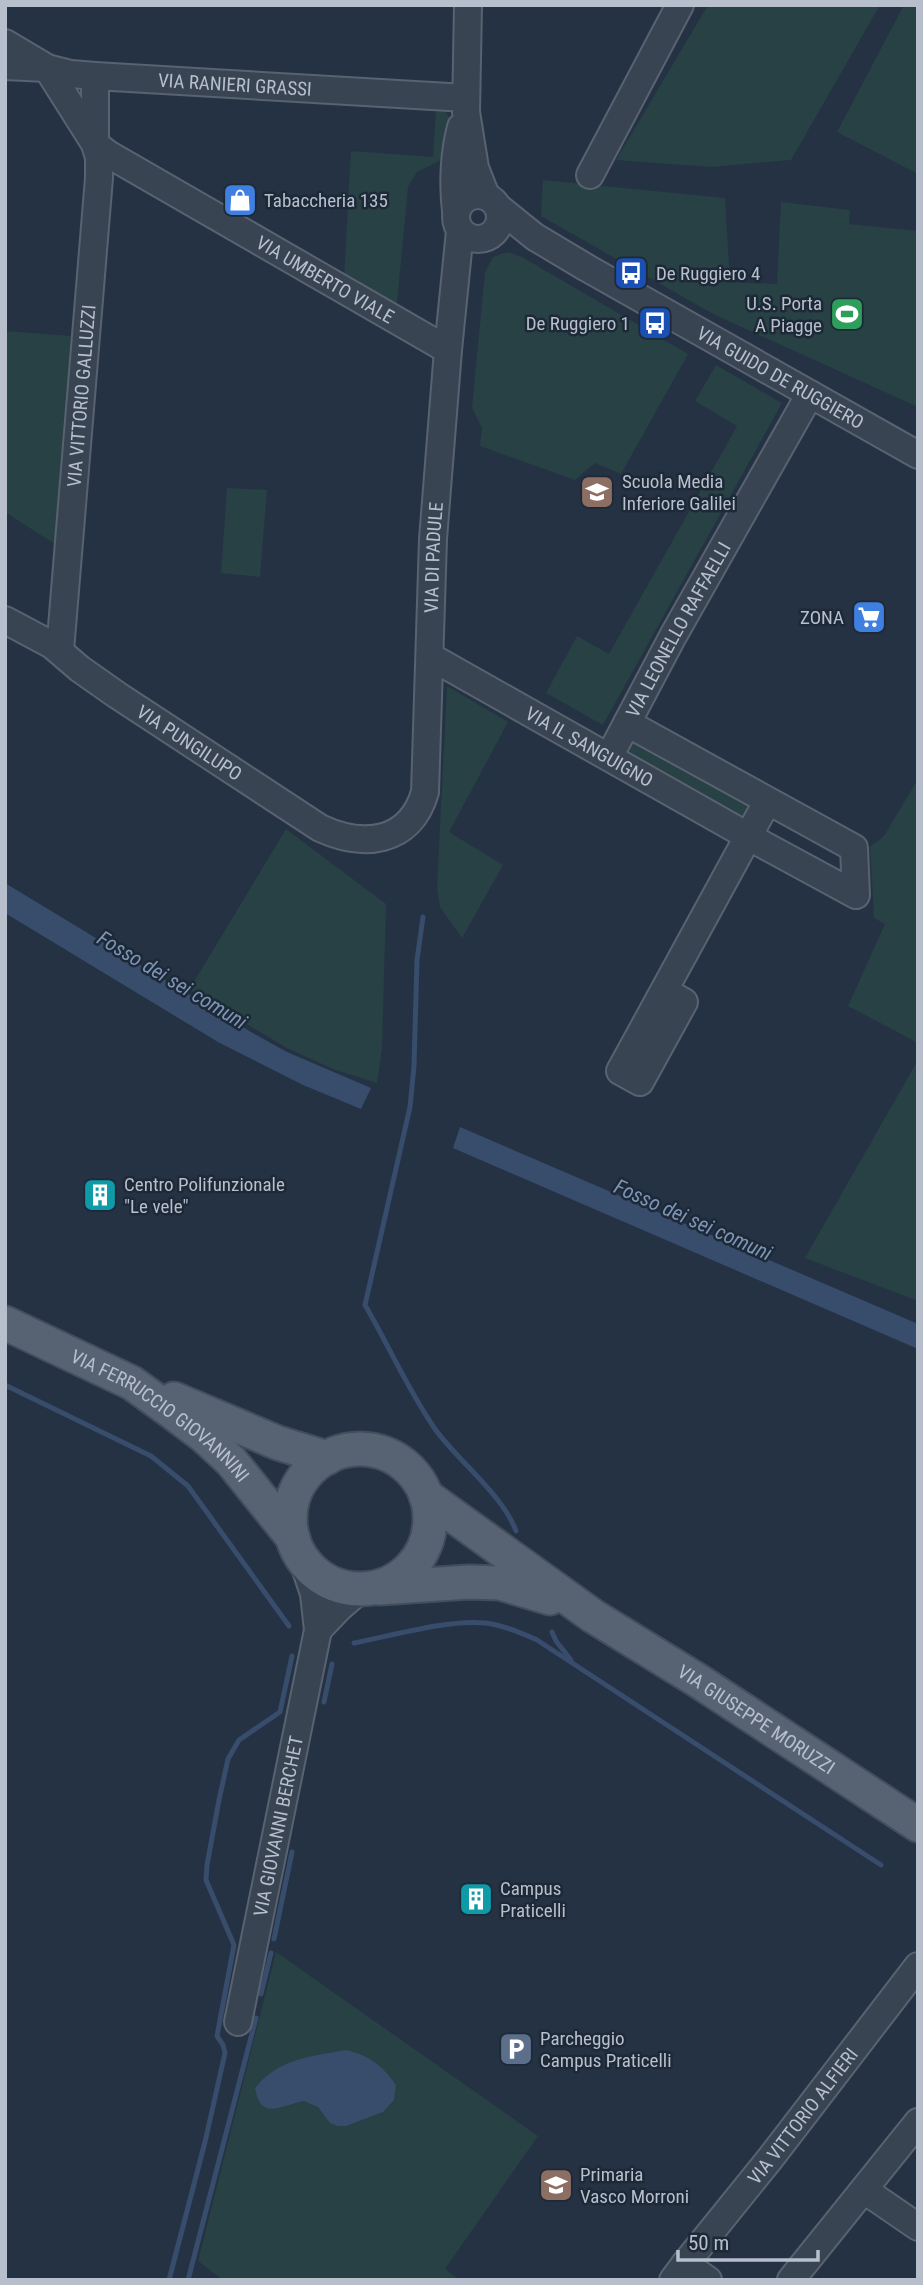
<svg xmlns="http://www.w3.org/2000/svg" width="923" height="2285" font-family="'Roboto Condensed',sans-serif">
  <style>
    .green { fill: #274144 }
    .water { fill: #384c6c }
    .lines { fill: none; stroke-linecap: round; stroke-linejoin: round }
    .stream { stroke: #384c6c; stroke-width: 5 }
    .minor-casing { stroke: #586270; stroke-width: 30 }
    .major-casing { stroke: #434d5c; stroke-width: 37 }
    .minor { stroke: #394453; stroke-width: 26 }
    .major { stroke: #576373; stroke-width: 33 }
    .labels { text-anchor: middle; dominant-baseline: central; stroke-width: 5; stroke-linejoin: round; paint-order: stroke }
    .street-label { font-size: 19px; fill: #b7bfcd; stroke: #1e2938 }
    .poi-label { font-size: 19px; fill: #b7bfcd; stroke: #1e2938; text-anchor: start }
    .water-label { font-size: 21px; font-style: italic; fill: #7c94b6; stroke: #1e2938 }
  </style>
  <rect width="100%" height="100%" fill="#253244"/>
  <g class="green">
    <polygon points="708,5 880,5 791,160 711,167 616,160"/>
    <polygon points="904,5 918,5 918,174 837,132"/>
    <polygon points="436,110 446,112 450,119 447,155 443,159 417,172 408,187 397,303 390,304 344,278 351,151 433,157"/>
    <polygon points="543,180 725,198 730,282 777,284 781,202 850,210 849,224 918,231 918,407 715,315 541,216"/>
    <polygon points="507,252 522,257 688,354 621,474 595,463 575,480 480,446 482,428 472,408 485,272 493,257"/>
    <polygon points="5,331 71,336 55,544 5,512"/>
    <polygon points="716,365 782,403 603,725 546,693 577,636 609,654 737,426 695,401"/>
    <polygon points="227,488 267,490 260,577 221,573"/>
    <polygon points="447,686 508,722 449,832 503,865 462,938 440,907 437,888"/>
    <polygon points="635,739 754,804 742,825 624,759"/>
    <polygon points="918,779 918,1043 848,1006 885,924 874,918 870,847 884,836"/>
    <polygon points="286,829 386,904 382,1049 377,1083 333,1069 287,1048 189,990"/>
    <polygon points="918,1060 918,1301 805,1258"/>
    <polygon points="276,1952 538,2136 445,2269 460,2280 223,2280 198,2261"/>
  </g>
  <g class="water">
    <polygon points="5,883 251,1032 287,1052 371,1088 361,1109 303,1085 218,1042 5,913"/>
    <polygon points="460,1127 918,1324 918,1349 453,1148"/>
    <path d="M346,2050C369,2055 383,2066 396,2085L394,2100L383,2112L346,2126H338L330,2123L318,2107L304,2101C281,2105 261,2122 255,2088C278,2059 311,2056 346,2050Z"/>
  </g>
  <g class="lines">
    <g class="stream">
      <path d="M423,917L417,960L414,1066L410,1107L365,1305C389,1346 408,1390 435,1429C458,1461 503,1495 516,1531"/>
      <polyline points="5,1385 151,1456 188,1486 289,1626"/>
      <polyline points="552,1632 556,1641 571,1660"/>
      <path d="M354,1643C390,1636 449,1619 485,1623C503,1625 521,1633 537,1640L881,1865"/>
      <polyline points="324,1702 332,1664"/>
      <polyline points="274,1939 292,1852"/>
      <polyline points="261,1994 271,1953"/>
      <polyline points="169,2280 205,2142 225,2053 223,2045 217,2036 234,1945 206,1880 207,1865 219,1800 228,1759 239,1740 280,1712 292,1656"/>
      <polyline points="188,2280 256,2018"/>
    </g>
    <g class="minor-casing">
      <g id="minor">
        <polyline points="468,5 466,112 475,168 486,196"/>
        <path id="s1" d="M5,43L47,68L95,144L108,154L448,350"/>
        <path id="s2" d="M5,66L47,68L71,74L95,76L466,98"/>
        <polyline points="590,175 680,5"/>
        <circle cx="478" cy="217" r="22"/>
        <path id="s3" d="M499,208L535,237L587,268L918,455"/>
        <path d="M456,211C453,184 454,154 461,127"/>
        <path id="s4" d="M5,620L52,645L80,669L117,695L320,828C363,848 410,844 425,792L433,539L448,350L460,231"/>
        <path id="s5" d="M60,651L99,178V158L95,144V76"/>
        <path id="s6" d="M431,657L762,844L856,895L854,848L627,723"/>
        <path id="s7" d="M609,757L673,636L810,394"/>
        <polyline points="664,991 684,1002 640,1082 620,1071 767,802"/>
        <polyline points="318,1630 339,1608 362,1588"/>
        <path id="s8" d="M238,2022L318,1630L314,1594L302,1558"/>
        <polyline points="864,2190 918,2227"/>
        <path id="s9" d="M685,2264L769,2160L918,1966"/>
        <polyline points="673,2280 685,2264 708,2280"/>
        <polyline points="791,2280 918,2122"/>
      </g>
    </g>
    <g class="major-casing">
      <g id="major">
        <path id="s10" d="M5,1323L132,1383L172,1412L204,1436L231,1461L293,1538"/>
        <polyline points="174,1399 278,1443 327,1458"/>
        <circle cx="360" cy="1519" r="70"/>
        <path id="s11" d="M426,1496L593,1616L697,1680L918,1825"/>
        <polyline points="379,1588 469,1582 500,1583 550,1598"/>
      </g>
    </g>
    <use href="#minor" class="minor"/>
    <use href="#major" class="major"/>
  </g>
  <defs>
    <g id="shop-square" transform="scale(1.75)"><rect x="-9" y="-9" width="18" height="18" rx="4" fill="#3f7fe0" stroke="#1e2938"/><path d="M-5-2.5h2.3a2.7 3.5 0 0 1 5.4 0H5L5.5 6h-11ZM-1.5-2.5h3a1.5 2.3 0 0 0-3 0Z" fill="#fff"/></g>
    <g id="bus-square" transform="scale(1.75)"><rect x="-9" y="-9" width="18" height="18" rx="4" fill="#1a4fb4" stroke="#1e2938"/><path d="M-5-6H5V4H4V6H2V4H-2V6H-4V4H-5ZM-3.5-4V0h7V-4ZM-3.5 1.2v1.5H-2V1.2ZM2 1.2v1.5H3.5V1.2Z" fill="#fff"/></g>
    <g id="stadium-square" transform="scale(1.75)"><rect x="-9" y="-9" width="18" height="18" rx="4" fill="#2e9e5b" stroke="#1e2938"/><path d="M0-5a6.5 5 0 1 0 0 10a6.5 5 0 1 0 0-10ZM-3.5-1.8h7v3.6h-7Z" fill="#fff"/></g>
    <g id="school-square" transform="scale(1.75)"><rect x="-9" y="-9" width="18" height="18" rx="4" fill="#8d6e63" stroke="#1e2938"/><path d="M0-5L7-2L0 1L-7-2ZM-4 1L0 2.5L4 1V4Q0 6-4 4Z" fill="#fff"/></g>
    <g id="supermarket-square" transform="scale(1.75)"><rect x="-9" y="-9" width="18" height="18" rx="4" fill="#3f7fe0" stroke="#1e2938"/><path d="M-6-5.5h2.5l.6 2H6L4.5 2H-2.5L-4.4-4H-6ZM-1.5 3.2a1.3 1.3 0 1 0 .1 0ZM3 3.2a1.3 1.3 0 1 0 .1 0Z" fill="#fff"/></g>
    <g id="building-square" transform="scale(1.75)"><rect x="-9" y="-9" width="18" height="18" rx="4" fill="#0f9aa8" stroke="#1e2938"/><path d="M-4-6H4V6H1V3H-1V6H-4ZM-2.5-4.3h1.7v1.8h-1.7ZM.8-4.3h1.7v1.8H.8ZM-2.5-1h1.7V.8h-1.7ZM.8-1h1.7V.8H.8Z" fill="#fff"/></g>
    <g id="parking-square" transform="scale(1.75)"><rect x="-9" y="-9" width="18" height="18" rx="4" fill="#5c6f8a" stroke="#1e2938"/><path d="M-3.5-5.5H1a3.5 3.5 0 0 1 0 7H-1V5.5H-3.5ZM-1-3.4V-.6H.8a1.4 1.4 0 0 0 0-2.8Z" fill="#fff"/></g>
  </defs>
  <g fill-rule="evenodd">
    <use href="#shop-square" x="240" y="200"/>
    <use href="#bus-square" x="631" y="273"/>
    <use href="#stadium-square" x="847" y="314"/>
    <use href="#bus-square" x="655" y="323"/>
    <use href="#school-square" x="597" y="492"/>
    <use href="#supermarket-square" x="869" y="617"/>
    <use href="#building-square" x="100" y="1195"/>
    <use href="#building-square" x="476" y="1899"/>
    <use href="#parking-square" x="516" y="2049"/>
    <use href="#school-square" x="556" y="2185"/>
  </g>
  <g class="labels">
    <g class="street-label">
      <text stroke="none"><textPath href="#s2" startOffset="231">VIA RANIERI GRASSI</textPath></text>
      <text stroke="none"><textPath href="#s1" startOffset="406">VIA UMBERTO VIALE</textPath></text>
      <text stroke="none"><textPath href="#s3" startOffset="329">VIA GUIDO DE RUGGIERO</textPath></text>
      <text stroke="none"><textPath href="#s5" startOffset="256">VIA VITTORIO GALLUZZI</textPath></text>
      <text stroke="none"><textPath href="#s4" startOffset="742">VIA DI PADULE</textPath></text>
      <text stroke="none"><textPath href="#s7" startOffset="145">VIA LEONELLO RAFFAELLI</textPath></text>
      <text stroke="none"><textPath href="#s4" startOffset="222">VIA PUNGILUPO</textPath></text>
      <text stroke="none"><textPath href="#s6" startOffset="182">VIA IL SANGUIGNO</textPath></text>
      <text stroke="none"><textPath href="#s10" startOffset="182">VIA FERRUCCIO GIOVANNINI</textPath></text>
      <text stroke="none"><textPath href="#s11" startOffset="399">VIA GIUSEPPE MORUZZI</textPath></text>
      <text stroke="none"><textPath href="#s8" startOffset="200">VIA GIOVANNI BERCHET</textPath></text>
      <text stroke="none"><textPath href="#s9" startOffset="189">VIA VITTORIO ALFIERI</textPath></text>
    </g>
    <g class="poi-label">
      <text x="264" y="200">Tabaccheria 135</text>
      <text x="656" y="273">De Ruggiero 4</text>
      <text x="822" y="303" text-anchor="end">U.S. Porta<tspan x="822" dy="22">A Piagge</tspan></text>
      <text x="630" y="323" text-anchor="end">De Ruggiero 1</text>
      <text x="622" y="481">Scuola Media<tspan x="622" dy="22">Inferiore Galilei</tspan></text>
      <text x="844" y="617" text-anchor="end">ZONA</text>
      <text x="124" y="1184">Centro Polifunzionale<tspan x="124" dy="22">"Le vele"</tspan></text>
      <text x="500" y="1888">Campus<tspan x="500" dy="22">Praticelli</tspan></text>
      <text x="540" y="2038">Parcheggio<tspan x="540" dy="22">Campus Praticelli</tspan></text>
      <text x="580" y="2174">Primaria<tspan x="580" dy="22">Vasco Morroni</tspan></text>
    </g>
    <g class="water-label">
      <text transform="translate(172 980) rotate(31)">Fosso dei sei comuni</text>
      <text transform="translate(693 1220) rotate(24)">Fosso dei sei comuni</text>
    </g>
  </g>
  <rect width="923" height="2285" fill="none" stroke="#b7bfcd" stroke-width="14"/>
  <path d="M678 2250v10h140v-10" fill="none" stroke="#b7bfcd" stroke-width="3.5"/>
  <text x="688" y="2250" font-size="21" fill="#b7bfcd" stroke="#1e2938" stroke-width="5" paint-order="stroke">50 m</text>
</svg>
